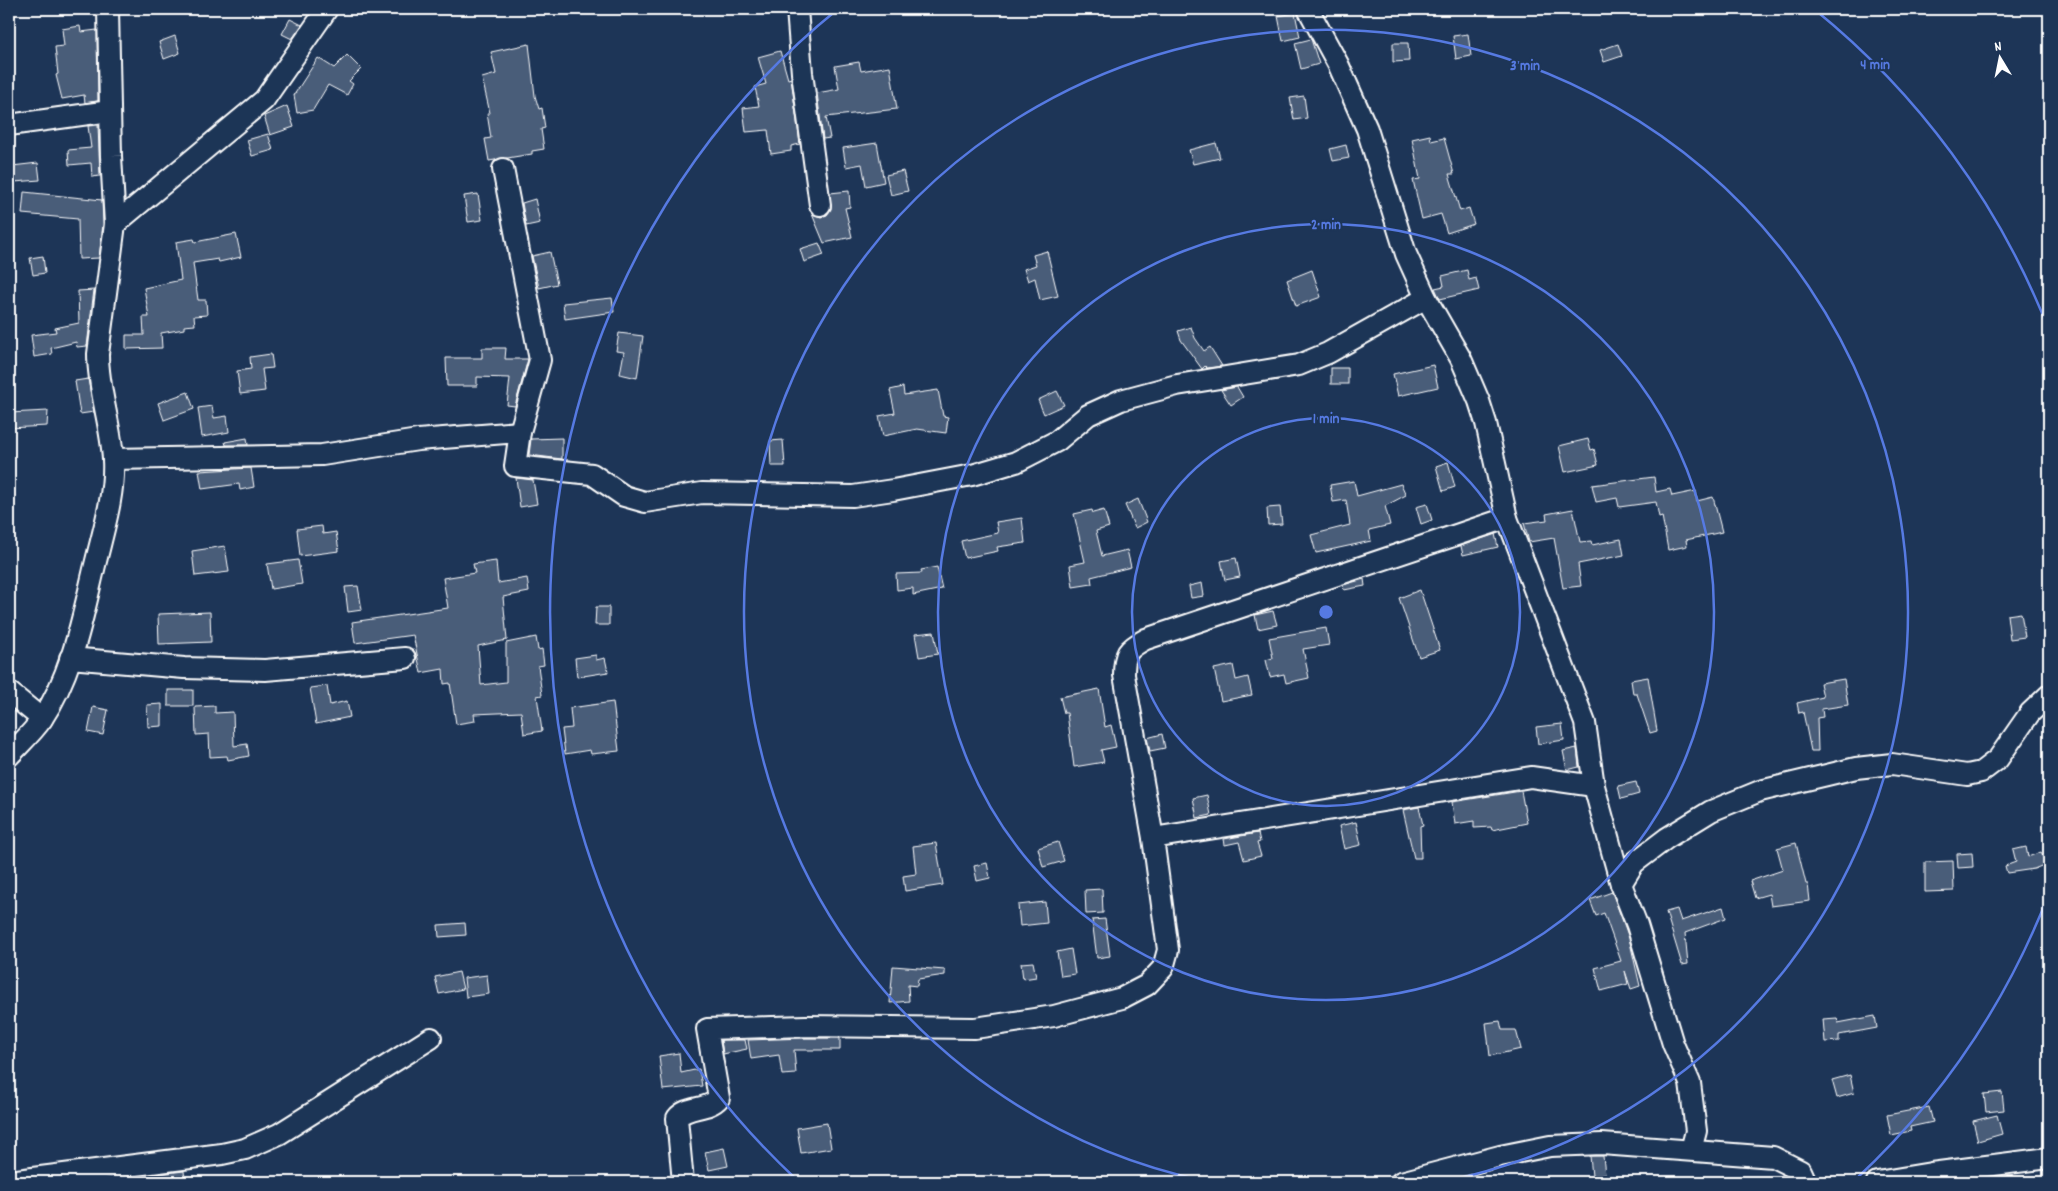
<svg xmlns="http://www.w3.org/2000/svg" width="2058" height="1191" font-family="Dekko,sans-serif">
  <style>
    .building { fill: #4a5d79; stroke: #fff }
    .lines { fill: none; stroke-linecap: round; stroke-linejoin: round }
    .minor-casing { stroke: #fff; stroke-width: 24 }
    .minor { stroke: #1d3557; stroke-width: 20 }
    .ring { fill: none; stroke: #567ae2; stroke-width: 2.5 }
    .centre { fill: #567ae2; stroke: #1d3557; stroke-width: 2.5 }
    .ring-label { font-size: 15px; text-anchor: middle; font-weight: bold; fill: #567ae2; stroke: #1d3557; stroke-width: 4; stroke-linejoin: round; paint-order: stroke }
  </style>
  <rect width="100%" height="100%" fill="#1d3557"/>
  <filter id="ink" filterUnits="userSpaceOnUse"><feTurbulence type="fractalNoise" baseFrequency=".02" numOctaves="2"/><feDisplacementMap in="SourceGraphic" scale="10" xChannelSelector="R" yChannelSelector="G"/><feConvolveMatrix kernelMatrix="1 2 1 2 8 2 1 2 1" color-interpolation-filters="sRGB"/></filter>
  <g filter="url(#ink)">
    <g class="building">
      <polygon points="1295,13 1300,37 1283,41 1278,16"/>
      <polygon points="290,19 302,25 292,39 282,34"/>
      <polygon points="80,26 81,32 97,30 98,101 85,103 84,95 62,99 56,75 58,74 55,47 64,46 62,29"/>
      <polygon points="1468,34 1471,56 1456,59 1453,36"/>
      <polygon points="175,36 180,53 164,59 159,42"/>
      <polygon points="1311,39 1319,64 1301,69 1295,43"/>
      <polygon points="1393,43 1408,43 1409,61 1393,62"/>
      <polygon points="529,44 535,96 539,109 542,108 545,128 541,129 544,149 532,151 532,154 489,161 485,139 491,138 487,113 490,113 482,78 496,74 491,52"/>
      <polygon points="1618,44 1622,56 1604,62 1600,50"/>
      <polygon points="780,51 788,79 791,78 800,144 791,146 791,151 771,154 768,130 746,132 743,108 759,106 755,87 766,84 758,57"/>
      <polygon points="347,55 361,69 349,81 353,84 347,95 328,85 313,110 297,113 294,95 318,58 334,68"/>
      <polygon points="859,62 861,71 890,66 897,109 826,117 830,138 823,139 817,93 839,89 835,66"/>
      <polygon points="1304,96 1307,118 1294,120 1290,98"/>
      <polygon points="287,106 294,127 270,135 264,116"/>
      <polygon points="98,125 100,176 92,177 91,163 69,165 68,150 91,148 88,126"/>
      <polygon points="268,134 273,150 252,156 247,140"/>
      <polygon points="1430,135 1431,141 1444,138 1454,174 1449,174 1460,211 1469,208 1474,224 1447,233 1441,214 1422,219 1413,180 1420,179 1412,139"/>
      <polygon points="877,143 884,182 866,186 862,164 846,167 843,148"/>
      <polygon points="1216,143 1220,158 1193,164 1189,150"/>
      <polygon points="1346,145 1349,158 1333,161 1330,149"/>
      <polygon points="38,163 40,180 14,182 12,166"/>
      <polygon points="903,171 908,191 891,195 886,175"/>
      <polygon points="849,191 850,207 845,208 852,237 824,243 812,214 821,217 827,215 831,209 830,193"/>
      <polygon points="24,192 102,200 103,224 99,258 79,259 78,219 22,214"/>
      <polygon points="478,194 482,220 468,222 464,196"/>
      <polygon points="535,199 540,223 526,226 522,203"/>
      <polygon points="236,234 241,257 219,262 218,259 193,263 198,300 206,300 207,315 194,316 195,325 184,326 184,329 161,333 162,348 126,349 126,335 144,335 143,317 149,317 144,288 181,280 176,242 194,239 195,242"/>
      <polygon points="819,243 824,255 804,262 800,249"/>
      <polygon points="1047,251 1058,296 1040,300 1035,278 1028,281 1024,269 1036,265 1033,255"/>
      <polygon points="550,252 557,284 539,288 532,256"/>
      <polygon points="43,256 45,273 33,275 30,258"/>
      <polygon points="1312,270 1321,297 1296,306 1287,280"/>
      <polygon points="1467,270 1469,280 1476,278 1479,290 1440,299 1435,288 1444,286 1442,276"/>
      <polygon points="94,290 87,346 77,347 76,342 51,348 52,354 34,357 31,335 56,332 55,328 79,323 78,291"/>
      <polygon points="612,298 614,312 565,319 563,303"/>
      <polygon points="1191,327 1195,338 1204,351 1210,347 1222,366 1207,368 1205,366 1202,369 1181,340 1178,331"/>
      <polygon points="619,333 643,336 637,378 620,374 624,352 616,351"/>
      <polygon points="482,348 506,348 505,359 528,359 515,406 507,405 510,378 477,377 477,386 447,386 446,358 482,358"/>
      <polygon points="271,354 273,368 262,369 265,391 240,394 237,371 251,369 250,357"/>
      <polygon points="1433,365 1438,387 1398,396 1393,374"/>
      <rect x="1331" y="368" width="17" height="16"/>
      <polygon points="88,379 94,412 80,414 75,381"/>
      <polygon points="903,387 904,395 938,390 943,416 948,417 946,433 917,429 883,436 879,416 895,413 890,390"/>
      <polygon points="1237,387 1243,397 1231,405 1221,390"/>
      <polygon points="1057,391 1064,405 1044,414 1038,400"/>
      <polygon points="188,392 194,409 164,420 158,403"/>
      <polygon points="212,406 214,418 227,416 229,432 202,437 198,408"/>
      <polygon points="48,411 47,426 9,428 9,413"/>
      <polygon points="247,438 248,445 226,445 225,442"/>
      <polygon points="562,438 562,459 529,455 531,439"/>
      <polygon points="1588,439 1591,450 1594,449 1598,465 1565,472 1559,446"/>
      <polygon points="783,440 785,466 771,466 770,441"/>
      <polygon points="1448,462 1455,487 1443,491 1436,466"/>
      <polygon points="251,468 254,487 240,490 239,484 202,489 199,471"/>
      <polygon points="1654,477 1656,492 1670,489 1672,496 1696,491 1697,501 1713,497 1722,532 1686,540 1687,546 1668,550 1662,516 1659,517 1656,502 1619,507 1617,498 1596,502 1592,485"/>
      <polygon points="516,478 533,480 537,504 520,507"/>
      <polygon points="1354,481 1357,496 1401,484 1406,495 1385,506 1390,525 1369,530 1371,541 1316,553 1311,535 1350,525 1346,500 1333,502 1330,485"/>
      <polygon points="1138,499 1147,522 1135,528 1125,505"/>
      <polygon points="1427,504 1432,520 1421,524 1416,507"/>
      <polygon points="1280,507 1282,524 1268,525 1267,508"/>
      <polygon points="1573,509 1580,542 1591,541 1592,545 1621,539 1624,555 1578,564 1581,586 1563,588 1554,538 1529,542 1524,523 1547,520 1546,514"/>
      <polygon points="1092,510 1093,513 1104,510 1109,527 1096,531 1102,556 1127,550 1131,567 1091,577 1092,584 1073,587 1070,565 1085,562 1074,514"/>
      <polygon points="1022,518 1025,543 997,547 998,551 965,558 961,541 998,533 996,522"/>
      <polygon points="322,526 323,534 336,532 339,551 300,556 297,529"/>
      <polygon points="1495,534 1498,547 1463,555 1461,546"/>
      <polygon points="225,546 229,572 195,576 192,551"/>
      <polygon points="1236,558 1240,577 1225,580 1221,561"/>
      <polygon points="298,560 302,584 271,589 267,564"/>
      <polygon points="496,561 498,583 527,578 529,592 503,597 507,640 478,646 481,685 506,682 506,643 536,637 538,650 542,649 544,665 538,666 542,695 537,696 542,731 524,734 521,712 474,714 475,721 456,724 450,683 444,684 443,669 421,673 413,635 355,643 352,622 448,608 443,578 475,573 473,564"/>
      <polygon points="937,567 942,589 913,595 913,588 897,590 896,574 922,573 921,570"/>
      <polygon points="1364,579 1365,586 1344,590 1343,585"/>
      <polygon points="1202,583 1204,596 1191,598 1189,586"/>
      <polygon points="358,586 362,610 348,612 345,587"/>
      <polygon points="1420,590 1440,650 1419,657 1399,598"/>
      <polygon points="596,607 609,607 609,625 595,625"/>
      <polygon points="1273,611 1277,625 1258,629 1255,615"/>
      <polygon points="210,612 211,642 159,644 158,614"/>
      <polygon points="2021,613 2025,637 2010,639 2007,615"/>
      <polygon points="1326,628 1329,645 1303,649 1309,678 1286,683 1284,674 1270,677 1266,660 1273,658 1269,638"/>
      <polygon points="934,632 938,654 919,657 915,634"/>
      <polygon points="596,655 596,660 605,658 608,672 577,677 575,658"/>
      <polygon points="1233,665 1236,680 1248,677 1252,695 1221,701 1214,669"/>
      <polygon points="1648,677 1657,731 1650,733 1637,694 1633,694 1631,680"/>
      <polygon points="1844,679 1848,705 1822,709 1823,717 1817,718 1818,751 1811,751 1803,712 1799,713 1797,703 1823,697 1820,683"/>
      <polygon points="327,686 330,705 347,701 350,717 316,724 310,688"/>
      <polygon points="1099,689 1105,727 1111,725 1116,747 1101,750 1104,762 1074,767 1067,713 1064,713 1060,697"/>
      <rect x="168" y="690" width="25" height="16"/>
      <polygon points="613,702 619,751 591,754 590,750 565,754 562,729 572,728 570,708"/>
      <polygon points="162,704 162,726 148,727 147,705"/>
      <polygon points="215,706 215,713 233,712 234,746 247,744 249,756 228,760 227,756 210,757 209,734 196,735 195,707"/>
      <polygon points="93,707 108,710 103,735 88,732"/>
      <polygon points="1562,724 1564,740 1538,744 1536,727"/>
      <polygon points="1162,734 1165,748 1150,751 1147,738"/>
      <polygon points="1577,748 1579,767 1567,770 1563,751"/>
      <polygon points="1636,782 1639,794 1621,799 1618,786"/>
      <polygon points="1521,791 1527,823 1492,830 1491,827 1474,828 1474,821 1455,824 1452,802"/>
      <polygon points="1207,795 1211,815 1197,818 1193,798"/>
      <polygon points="1419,807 1423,825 1420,826 1421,858 1414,858 1403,810"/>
      <polygon points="1356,822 1361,845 1344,849 1339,826"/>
      <polygon points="1258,833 1260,842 1257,843 1261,856 1244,860 1239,842 1225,845 1224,839"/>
      <polygon points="1058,842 1064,861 1043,867 1038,848"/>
      <polygon points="936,843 943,885 905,891 903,876 916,874 913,846"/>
      <polygon points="1796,843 1806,884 1808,884 1810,901 1771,906 1769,894 1755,898 1750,881 1783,870 1777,848"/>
      <polygon points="2026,847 2028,857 2041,852 2046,864 2034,869 2007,873 2005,866 2016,862 2013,850"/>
      <polygon points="1972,853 1973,867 1958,868 1957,854"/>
      <polygon points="1953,861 1954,891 1925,892 1925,862"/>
      <polygon points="987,863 990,878 977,881 974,866"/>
      <polygon points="1102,889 1103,913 1086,914 1085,890"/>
      <polygon points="1612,892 1629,938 1640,986 1631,989 1625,971 1628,984 1601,991 1595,968 1621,961 1604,913 1596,916 1590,900"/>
      <polygon points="1045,902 1047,923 1020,926 1018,905"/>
      <polygon points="1723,907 1726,918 1685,933 1688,964 1682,965 1666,912 1677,909 1681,921"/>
      <polygon points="1105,919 1110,956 1097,958 1092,920"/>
      <polygon points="465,923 466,935 439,937 438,925"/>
      <polygon points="1071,949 1075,974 1061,976 1057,952"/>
      <polygon points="1033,962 1036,977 1023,979 1021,963"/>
      <polygon points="893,966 945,970 945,975 918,979 917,986 908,985 909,1001 890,1003"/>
      <polygon points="459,972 463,989 439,994 435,977"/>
      <polygon points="487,975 489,994 466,997 464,978"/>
      <polygon points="1875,1016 1877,1028 1839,1035 1839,1041 1825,1042 1823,1019 1837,1018 1838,1023"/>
      <polygon points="1500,1021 1502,1030 1516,1030 1521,1049 1490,1056 1486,1023"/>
      <polygon points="806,1038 840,1038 840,1050 794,1050 796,1074 782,1075 779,1055 751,1059 748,1040"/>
      <polygon points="721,1040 745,1040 747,1049 723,1054"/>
      <polygon points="679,1053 681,1073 699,1069 702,1086 663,1090 659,1056"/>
      <polygon points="1850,1075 1854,1093 1837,1098 1832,1080"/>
      <polygon points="2002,1092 2004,1110 1986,1112 1984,1094"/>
      <polygon points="1929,1107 1933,1122 1910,1127 1911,1131 1891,1135 1887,1115"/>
      <polygon points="1997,1115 2002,1134 1978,1141 1973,1121"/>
      <polygon points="827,1123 831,1148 801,1153 797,1128"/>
      <polygon points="724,1148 728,1166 709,1170 705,1152"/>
      <polygon points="1590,1156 1603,1156 1605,1175 1592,1176"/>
      <polygon points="184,1171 185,1181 151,1182 150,1175"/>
    </g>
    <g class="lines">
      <g class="minor-casing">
        <g id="minor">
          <polyline points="797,9 802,73 820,205"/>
          <polyline points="1308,9 1338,64 1367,129 1406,254 1426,298 1461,359 1479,401 1486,423 1507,518 1585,723 1594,786 1621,884 1637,925 1673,1044 1690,1083 1696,1131 1691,1150"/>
          <polyline points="9,125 110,111"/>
          <polyline points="503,169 540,360 520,432"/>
          <polyline points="115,224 264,100 327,9"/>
          <polyline points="113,459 322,455 418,440 520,432 515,466 592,474 624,496 645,502 702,493 853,496 893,490 972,475 1016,462 1057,441 1088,415 1121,400 1177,385 1299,365 1328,353 1426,298"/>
          <polyline points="70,658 184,668 265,670 405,658"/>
          <polyline points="9,692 42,719"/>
          <path d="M9,756C20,744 33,732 42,719C73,673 83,614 96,561C104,528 115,493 113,459C111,424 98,390 98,354L115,224L111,156L108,9"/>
          <polyline points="1153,838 1531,777 1594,786"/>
          <polyline points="1621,884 1634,863 1667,838 1711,811 1760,791 1856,768 1892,764 1967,775 1981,772 1998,759 2030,713 2049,695"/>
          <polyline points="9,1181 222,1154 245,1149 279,1134 431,1038"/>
          <path d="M683,1182L677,1118C687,1105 708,1111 719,1098L707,1029L806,1026L975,1028L1054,1016L1122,998L1147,985L1163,968L1168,950L1153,838L1124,675C1124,653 1127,649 1146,639L1507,518"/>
          <polyline points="1401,1182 1500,1156 1550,1146 1602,1144 1773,1157 1801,1171 1806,1182"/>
          <polyline points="1877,1182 1931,1173 2049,1158"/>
        </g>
      </g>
      <use href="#minor" class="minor"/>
    </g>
  </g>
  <g class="ring">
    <circle cx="1326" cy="612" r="194"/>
    <circle cx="1326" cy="612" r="388"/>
    <path d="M1205 1181A582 582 0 1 1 1447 1181"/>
    <path d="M2048 896A776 776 0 0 1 1855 1180M797 1180A776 776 0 0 1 838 9M1814 9A776 776 0 0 1 2048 328"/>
  </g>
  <circle cx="1326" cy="612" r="8" class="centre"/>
  <g class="ring-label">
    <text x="1875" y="69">4 min</text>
    <text x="1525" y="70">3 min</text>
    <text x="1326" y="229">2 min</text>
    <text x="1326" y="423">1 min</text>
  </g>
  <rect width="2058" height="1191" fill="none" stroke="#1d3557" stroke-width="30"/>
  <rect x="15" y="15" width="2028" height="1161" fill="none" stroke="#fff" stroke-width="2" filter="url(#ink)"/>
  <g transform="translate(2000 58) rotate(350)" stroke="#1d3557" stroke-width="4" paint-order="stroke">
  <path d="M0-4L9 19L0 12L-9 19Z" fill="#ffffff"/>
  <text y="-8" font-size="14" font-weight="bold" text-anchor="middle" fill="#ffffff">N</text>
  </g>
</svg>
